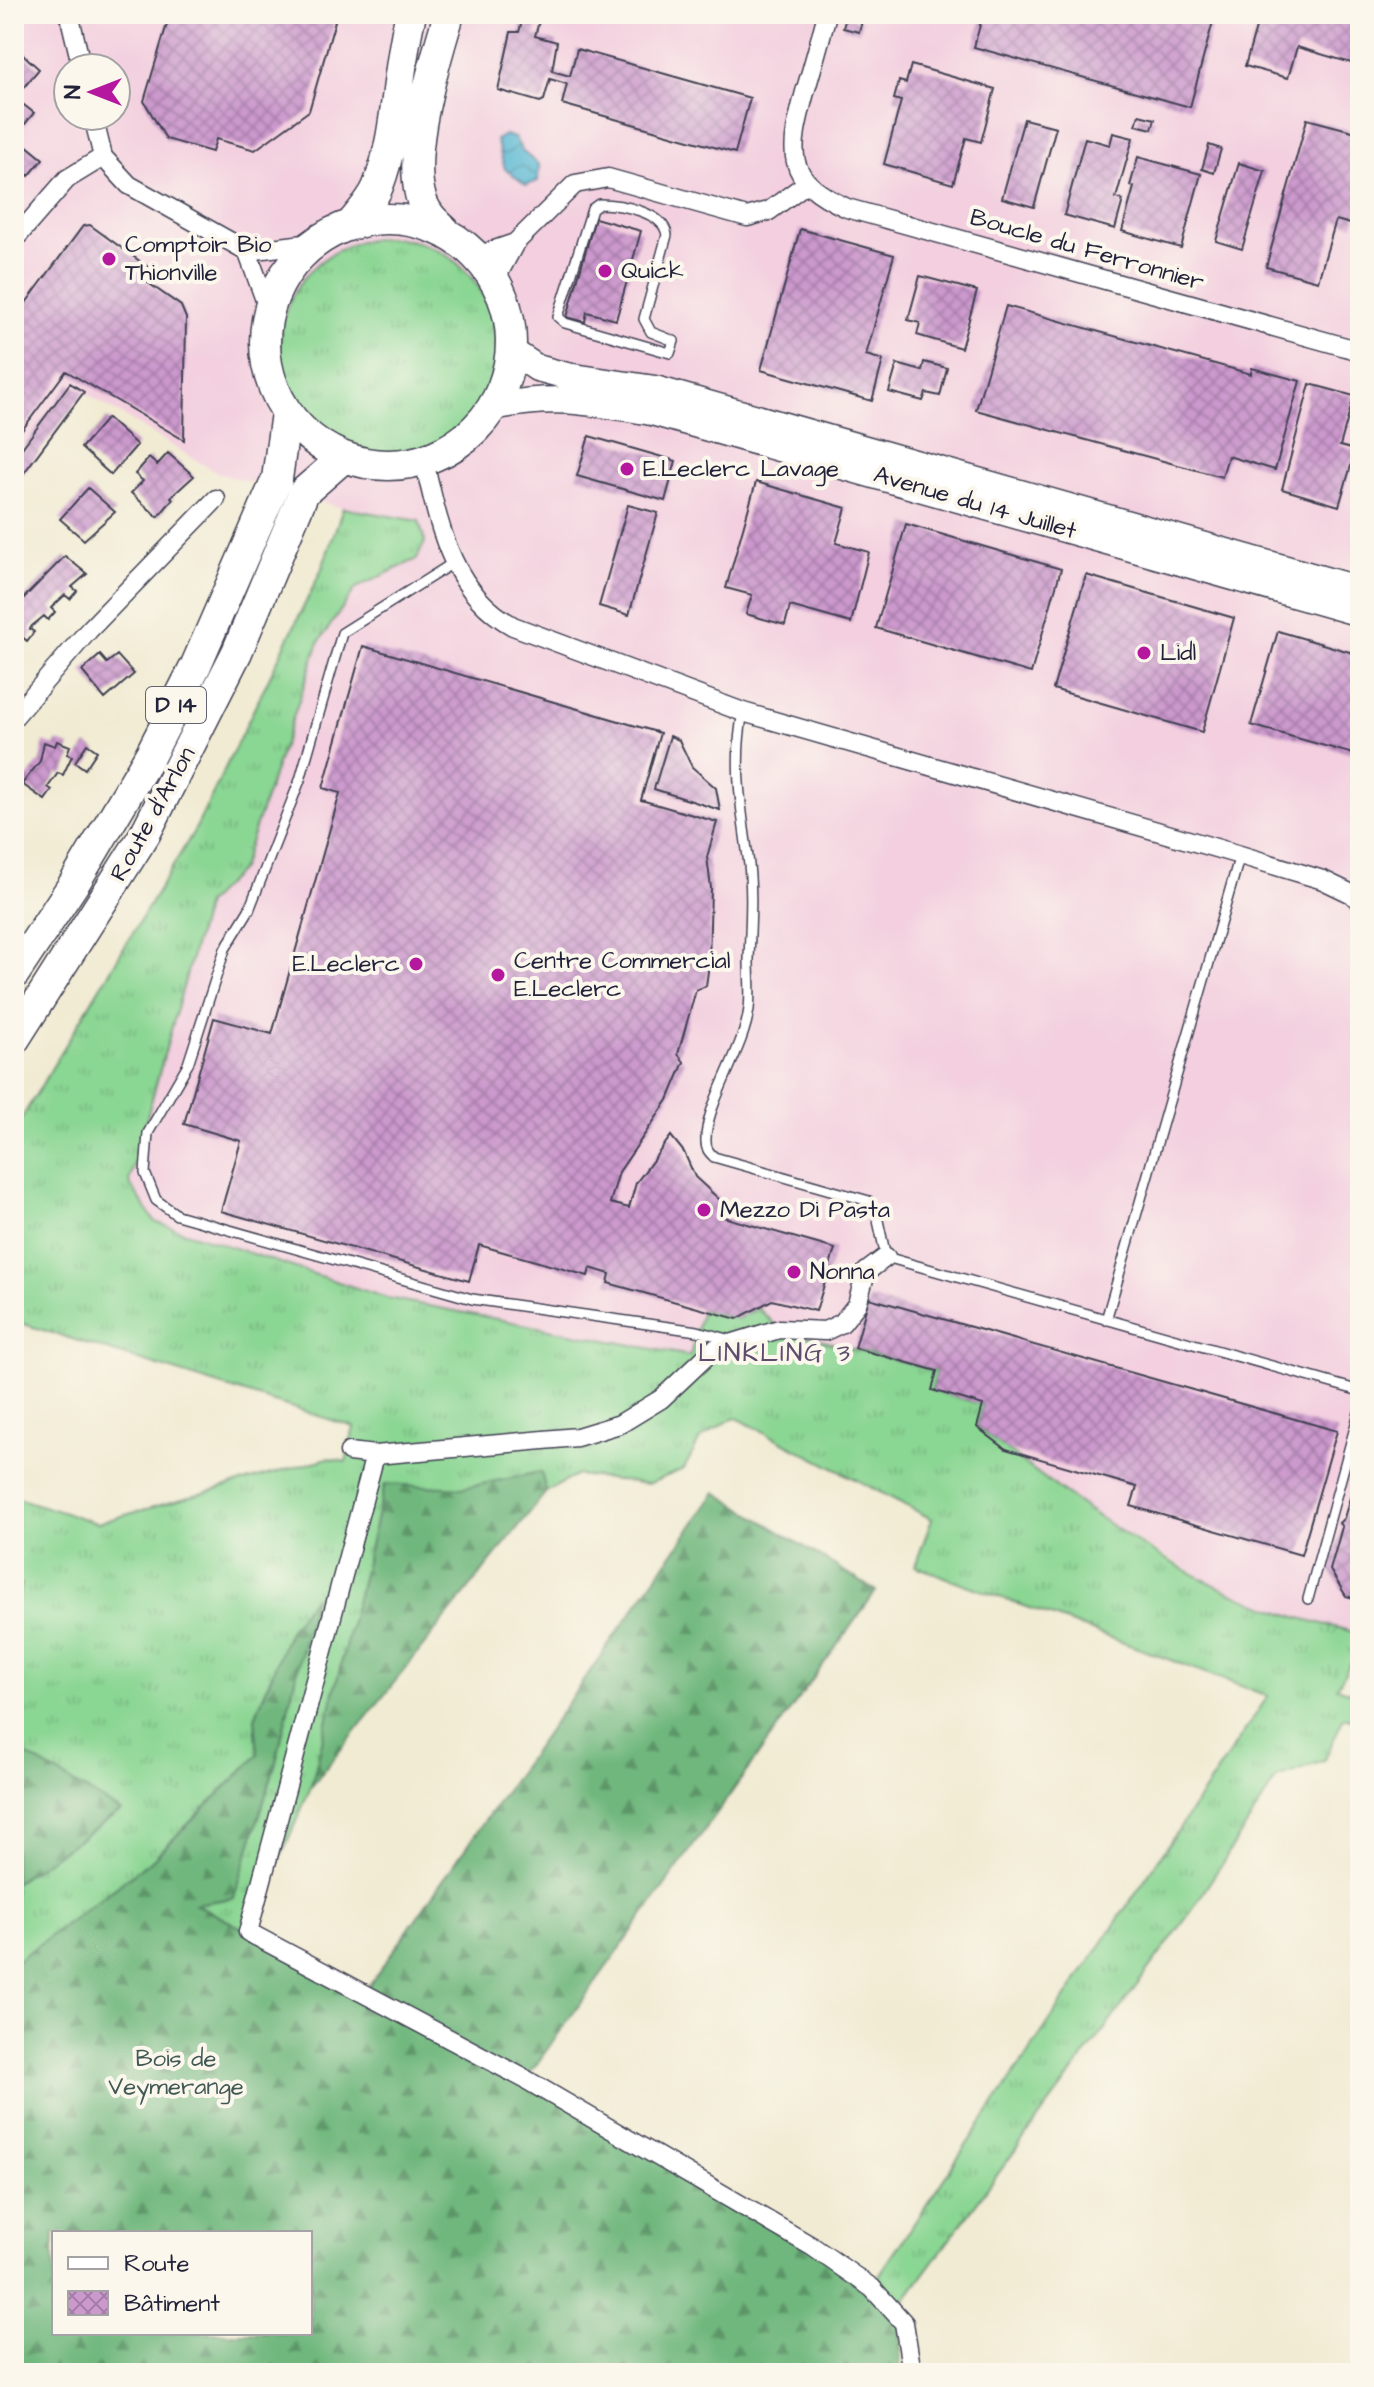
<svg xmlns="http://www.w3.org/2000/svg" width="1374" height="2387" font-family="'Architects Daughter',sans-serif">
<defs>
<pattern id="grass-tufts" width="24" height="20" patternUnits="userSpaceOnUse" patternTransform="scale(2)"><rect width="24" height="20" fill="#8ad693"/><path d="M3 7l-1-3M5 7V3M7 7l1-3M15 17l-1-3M17 17v-4M19 17l1-3" fill="none" stroke="#77b780"/></pattern>
<pattern id="forest-firs" width="22" height="20" patternUnits="userSpaceOnUse" patternTransform="scale(2)"><rect width="22" height="20" fill="#6fb77d"/><path d="M5 1l3.5 6h-7zM16 11l3.5 6h-7z" fill="#5b9468"/></pattern>
<pattern id="water-waves" width="16" height="10" patternUnits="userSpaceOnUse" patternTransform="scale(2)"><rect width="16" height="10" fill="#54b6d3"/><path d="M0 5q4-4 8 0t8 0" fill="none" stroke="#4594ac"/></pattern>
<pattern id="building-cross-hatch" width="8" height="8" patternUnits="userSpaceOnUse" patternTransform="scale(2)"><rect width="8" height="8" fill="#cc99cd"/><path d="M0 0l8 8M0 8l8-8" fill="none" stroke="#a57ca8"/></pattern>
</defs>
<rect width="100%" height="100%" fill="#fbf7ec"/>
<filter id="ink" filterUnits="userSpaceOnUse"><feTurbulence type="fractalNoise" baseFrequency=".0125" numOctaves="2"/><feDisplacementMap in="SourceGraphic" scale="16" xChannelSelector="R" yChannelSelector="G"/><feConvolveMatrix kernelMatrix="1 2 1 2 8 2 1 2 1" color-interpolation-filters="sRGB"/></filter>
<filter id="wash" filterUnits="userSpaceOnUse"><feTurbulence type="fractalNoise" baseFrequency=".006" numOctaves="4" result="noise"/><feDisplacementMap in="SourceGraphic" scale="32" xChannelSelector="R" yChannelSelector="G"/><feGaussianBlur stdDeviation="1.8" result="paint"/><feColorMatrix in="noise" values="0 0 0 0 0 0 0 0 0 0 0 0 0 0 0 0 0 1.4 0 .05"/><feComposite in="paint" operator="in"/></filter>
<g filter="url(#wash)">
<rect width="100%" height="100%" fill="#f1ebd3"/>
<path fill="#f3cfdf" fill-rule="evenodd" d="M14 14H1360V1634L1277 1611 1214 1584 1106 1522 977 1427 983 1405 932 1390 936 1371 702 1310 691 1356 387 1298 155 1222 129 1182 206 904 241 869 319 643 356 588 417 559 419 521 343 508 217 473 71 384 14 457ZM68 68H116V116H68Z"/>
<path fill="url(#grass-tufts)" stroke="#567c67" stroke-width="2" d="M280 346a108 108 0 1 1 216 0a108 108 0 1 1-216 0Z
M343 508 419 521 425 542 417 559 356 588 319 642 241 869 206 904 129 1182 155 1222 387 1298 690 1356 702 1309 737 1319 758 1308 779 1329 937 1371 932 1390 983 1405 977 1427C1069 1498 1167 1573 1278 1611 1304 1620 1333 1626 1360 1634V1666L1350 1664 1337 1687 1360 1695V1722L1344 1717 1324 1761 1277 1778 1188 1916 902 2304 878 2277 1268 1696 915 1566 932 1519 735 1417 700 1439 684 1469 648 1484 577 1475 546 1492 540 1472 463 1488 385 1485 311 1787 248 1932 194 1904 276 1762 313 1598 289 1631 255 1718 258 1755 153 1859 14 1963V1883L120 1811 14 1748V1611L21 1584 14 1583V1497L97 1523 328 1458 346 1462 354 1427 14 1321V1131L197 826 321 571Z"/>
<path fill="url(#forest-firs)" stroke="#486c5c" stroke-width="2" fill-rule="evenodd" d="M541 1472 546 1492 311 1787 385 1484 463 1488Z
M716 1492 876 1591 526 2079 813 2247 878 2277 902 2304 900 2373H14V1963L153 1859 258 1755 255 1718 289 1631 314 1596 276 1762 234 1898 195 1904 365 1991ZM54 2233H310V2333H54Z
M14 1748 121 1811 14 1883Z"/>
<path fill="url(#water-waves)" stroke="#3b6c87" stroke-width="2" d="M505 135 515 138 522 151 539 165 538 181 526 185 505 169 496 140Z"/>
<g id="blocks">
<path fill="url(#building-cross-hatch)" d="M170 14H337L309 111 255 150 216 139 212 152 166 139 144 101Z
M524 14H541L535 36 557 42 552 71 570 76 577 49 750 98 735 153 562 104 567 84 550 79 544 100 540 102 498 90 511 32H519Z
M983 14H1215L1190 107 974 47Z
M1260 14H1360L1358 65 1297 47 1288 78 1245 66Z
M846 17 862 21 859 32 843 28Z
M14 46 39 69 15 98 34 113 15 136 43 159 29 176 20 168 14 176Z
M911 65 995 89 981 142 966 138 953 184 884 164 901 101 894 99 899 81 906 83Z
M1139 115 1155 119 1152 129 1136 125Z
M1024 119 1056 127 1034 207 1002 198Z
M1307 119 1360 133V202L1354 225 1336 220 1318 281 1266 267Z
M1113 133 1133 138 1116 198 1123 200 1115 229 1064 215 1085 138 1110 145Z
M1209 145 1221 149 1214 173 1202 169Z
M1138 157 1201 174 1181 248 1122 231 1134 187 1130 186Z
M1239 163 1265 171 1242 249 1216 241Z
M595 218 641 231 616 320 587 312 585 322 567 317Z
M90 225 152 270 144 280 181 306 186 318 184 440 66 371 14 441V319L83 226Z
M800 229 894 255 866 355 883 360 872 401 761 370Z
M920 276 977 291 961 348 917 335 920 323 908 320Z
M1006 306 1251 374 1252 368 1300 381 1275 470 1228 456 1222 477 976 410Z
M924 362 947 368 940 396 926 393 923 401 889 392 897 364 922 371Z
M70 383 84 392 23 474 14 467V459Z
M1310 384 1354 396 1340 446 1355 450 1360 435V461L1353 459 1339 506 1282 489Z
M107 418 137 445 111 475 81 448Z
M589 436 676 461 665 501 577 476Z
M168 453 194 476 171 497 173 499 158 517 131 493 143 481 135 474 149 458 157 465Z
M756 482 846 508 836 543 869 552 851 623 790 606 785 625 746 614 752 595 726 588Z
M88 488 115 512 84 540 60 519Z
M628 505 658 513 629 615 599 606Z
M906 524 1061 569 1031 673 876 628Z
M65 556 87 574 72 587 77 591 70 599 65 595 51 608 55 612 48 620 44 616 32 626 30 629 34 632 27 641 14 630V608Z
M1086 575 1234 618 1202 732 1053 689Z
M1278 631 1360 655V756L1251 725Z
M363 646 660 733 641 800 717 822 707 857 711 888 709 964 706 986 696 990 678 1054 684 1062 668 1100 619 1172 610 1203 629 1208 636 1183 671 1136 684 1152 695 1177 721 1201 723 1217 835 1249 816 1311 772 1300 737 1319 608 1283 610 1274 590 1268 588 1276 479 1245 469 1281 221 1211 241 1141 184 1124 214 1018 272 1034 340 793 323 788Z
M100 655 107 663 117 655 134 674 105 699 82 671Z
M670 736 679 740 692 767 716 788 720 810 654 789Z
M57 741 70 746 67 754 72 756 63 775 58 773 48 787 52 790 45 800 22 784 40 761 44 742 55 746Z
M87 744 97 751 85 769 75 762Z
M869 1298 1337 1431 1301 1555 1131 1506 1137 1487 1006 1449 977 1427 983 1405 932 1390 937 1371 855 1348Z
M1360 1464V1600L1346 1596 1330 1570 1342 1527 1339 1523 1344 1518Z"/>
</g>
</g>
<g filter="url(#ink)">
<use href="#blocks" fill-opacity="0" stroke="#414052" stroke-width="2"/>
<g fill="none" stroke-linecap="round" stroke-linejoin="round">
<g stroke="#414052" stroke-width="12">
<path id="service" d="M599 204C620 204 664 212 667 235L644 319 651 332 674 341 670 353 565 323 558 317 592 209Z
M453 563 342 633 300 780 249 910 225 949 188 1064 148 1133 145 1173 156 1200 177 1215 472 1299 697 1331 732 1340
M743 712C733 762 741 807 748 857 753 892 750 926 749 960 749 976 751 993 749 1009 744 1051 704 1106 706 1142 706 1149 709 1152 714 1157L869 1201 877 1216 886 1257 1360 1391
M1106 1320 1240 855
M1308 1599 1360 1409"/>
</g>
<g stroke="#414052" stroke-width="21">
<path id="minor" d="M69 14 82 68
M827 14C820 40 813 66 805 92 789 153 783 179 847 208L1360 351
M93 116 103 157 129 185 247 251 313 243
M14 240 67 179 103 157
M247 251 269 311
M477 256 515 243
M495 280 515 243 575 184 608 178 747 217 769 211 807 183
M424 461C439 525 451 592 513 626L743 712 1240 855 1323 880 1352 894 1360 902
M14 717 89 630 216 499
M349 1452 375 1455 577 1437 620 1424 661 1399 714 1349 779 1329 825 1331 842 1323 857 1304 866 1272 886 1257
M375 1455 248 1932 525 2079 813 2247 872 2288 904 2323 912 2373"/>
</g>
<g stroke="#414052" stroke-width="29">
<path id="secondary" d="M510 350 537 368 567 376 655 389 1360 590
M493 407C555 394 591 402 652 412L1360 613"/>
</g>
<g stroke="#414052" stroke-width="33">
<path id="primary" d="M265 342a123 123 0 1 1 246 0a123 123 0 1 1-246 0Z
M353 222C362 211 373 199 378 186 399 132 396 70 411 14
M445 231C439 225 432 220 428 213 399 171 436 59 449 14
M14 974 75 882 150 755 196 665 277 479 286 413
M14 1040 145 834 237 652 304 492 343 458"/>
</g>
<use href="#service" stroke="#fff" stroke-width="9"/>
<use href="#minor" stroke="#fff" stroke-width="18"/>
<use href="#secondary" stroke="#fff" stroke-width="26"/>
<use href="#primary" stroke="#fff" stroke-width="30"/>
</g>
</g>
<g fill="#b5179e" stroke="#fbf7ec" stroke-width="3">
<circle cx="109" cy="259" r="8"/>
<circle cx="605" cy="271" r="8"/>
<circle cx="627" cy="469" r="8"/>
<circle cx="1144" cy="653" r="8"/>
<circle cx="416" cy="964" r="8"/>
<circle cx="498" cy="975" r="8"/>
<circle cx="704" cy="1210" r="8"/>
<circle cx="794" cy="1272" r="8"/>
</g>
<g text-anchor="middle" dominant-baseline="central" stroke-width="8" stroke-linejoin="round" paint-order="stroke">
<rect fill="#fbf7ec" stroke="#636270" stroke-width="2" x="146" y="687" width="60" height="36" rx="6"/>
<g font-size="22" font-weight="bold" fill="#22223b">
<text x="176" y="705">D 14</text>
</g>
<g font-size="24" fill="#22223b" stroke="#fbf7ec" text-anchor="start">
<text x="125" y="245">Comptoir Bio<tspan x="125" dy="28">Thionville</tspan></text>
<text x="621" y="271">Quick</text>
<text x="643" y="469">E.Leclerc Lavage</text>
<text x="1160" y="653">Lidl</text>
<text x="514" y="961">Centre Commercial<tspan x="514" dy="28">E.Leclerc</tspan></text>
<text x="400" y="964" text-anchor="end">E.Leclerc</text>
<text x="720" y="1210">Mezzo Di Pasta</text>
<text x="810" y="1272">Nonna</text>
</g>
<g font-size="24" fill="#22223b" stroke="#fbf7ec">
<text transform="translate(1087 250) rotate(16)">Boucle du Ferronnier</text>
<text transform="translate(975 503) rotate(16)">Avenue du 14 Juillet</text>
<text transform="translate(153 814) rotate(-61)">Route d'Arlon</text>
</g>
<g font-size="24" fill="#415855" stroke="#fbf7ec">
<text x="176" y="2059">Bois de<tspan x="176" dy="28">Veymerange</tspan></text>
</g>
<g font-size="26" letter-spacing="2" fill="#5e4c6e" stroke="#fbf7ec">
<text x="775" y="1353">LINKLING 3</text>
</g>
</g>
<rect width="1374" height="2387" fill="none" stroke="#fbf7ec" stroke-width="48"/>
<rect x="52" y="2231" width="260" height="104" fill="#fbf7ec" stroke="#a4a2a5" stroke-width="2"/>
<rect x="68" y="2257" width="40" height="12" fill="#ffffff" stroke="#a4a2a5" stroke-width="2"/>
<text x="124" y="2271" font-size="24" fill="#22223b">Route</text>
<rect x="68" y="2291" width="40" height="24" fill="url(#building-cross-hatch)" stroke="#a4a2a5" stroke-width="2"/>
<text x="124" y="2311" font-size="24" fill="#22223b">Bâtiment</text>
<g transform="translate(92 92) rotate(270)"><circle r="38" fill="#fbf7ec" stroke="#a4a2a5" stroke-width="2"/>
<path d="M0-6L14 30L0 20L-14 30Z" fill="#b5179e"/>
<text y="-12" font-size="22" font-weight="bold" text-anchor="middle" fill="#22223b">N</text>
</g>
</svg>
